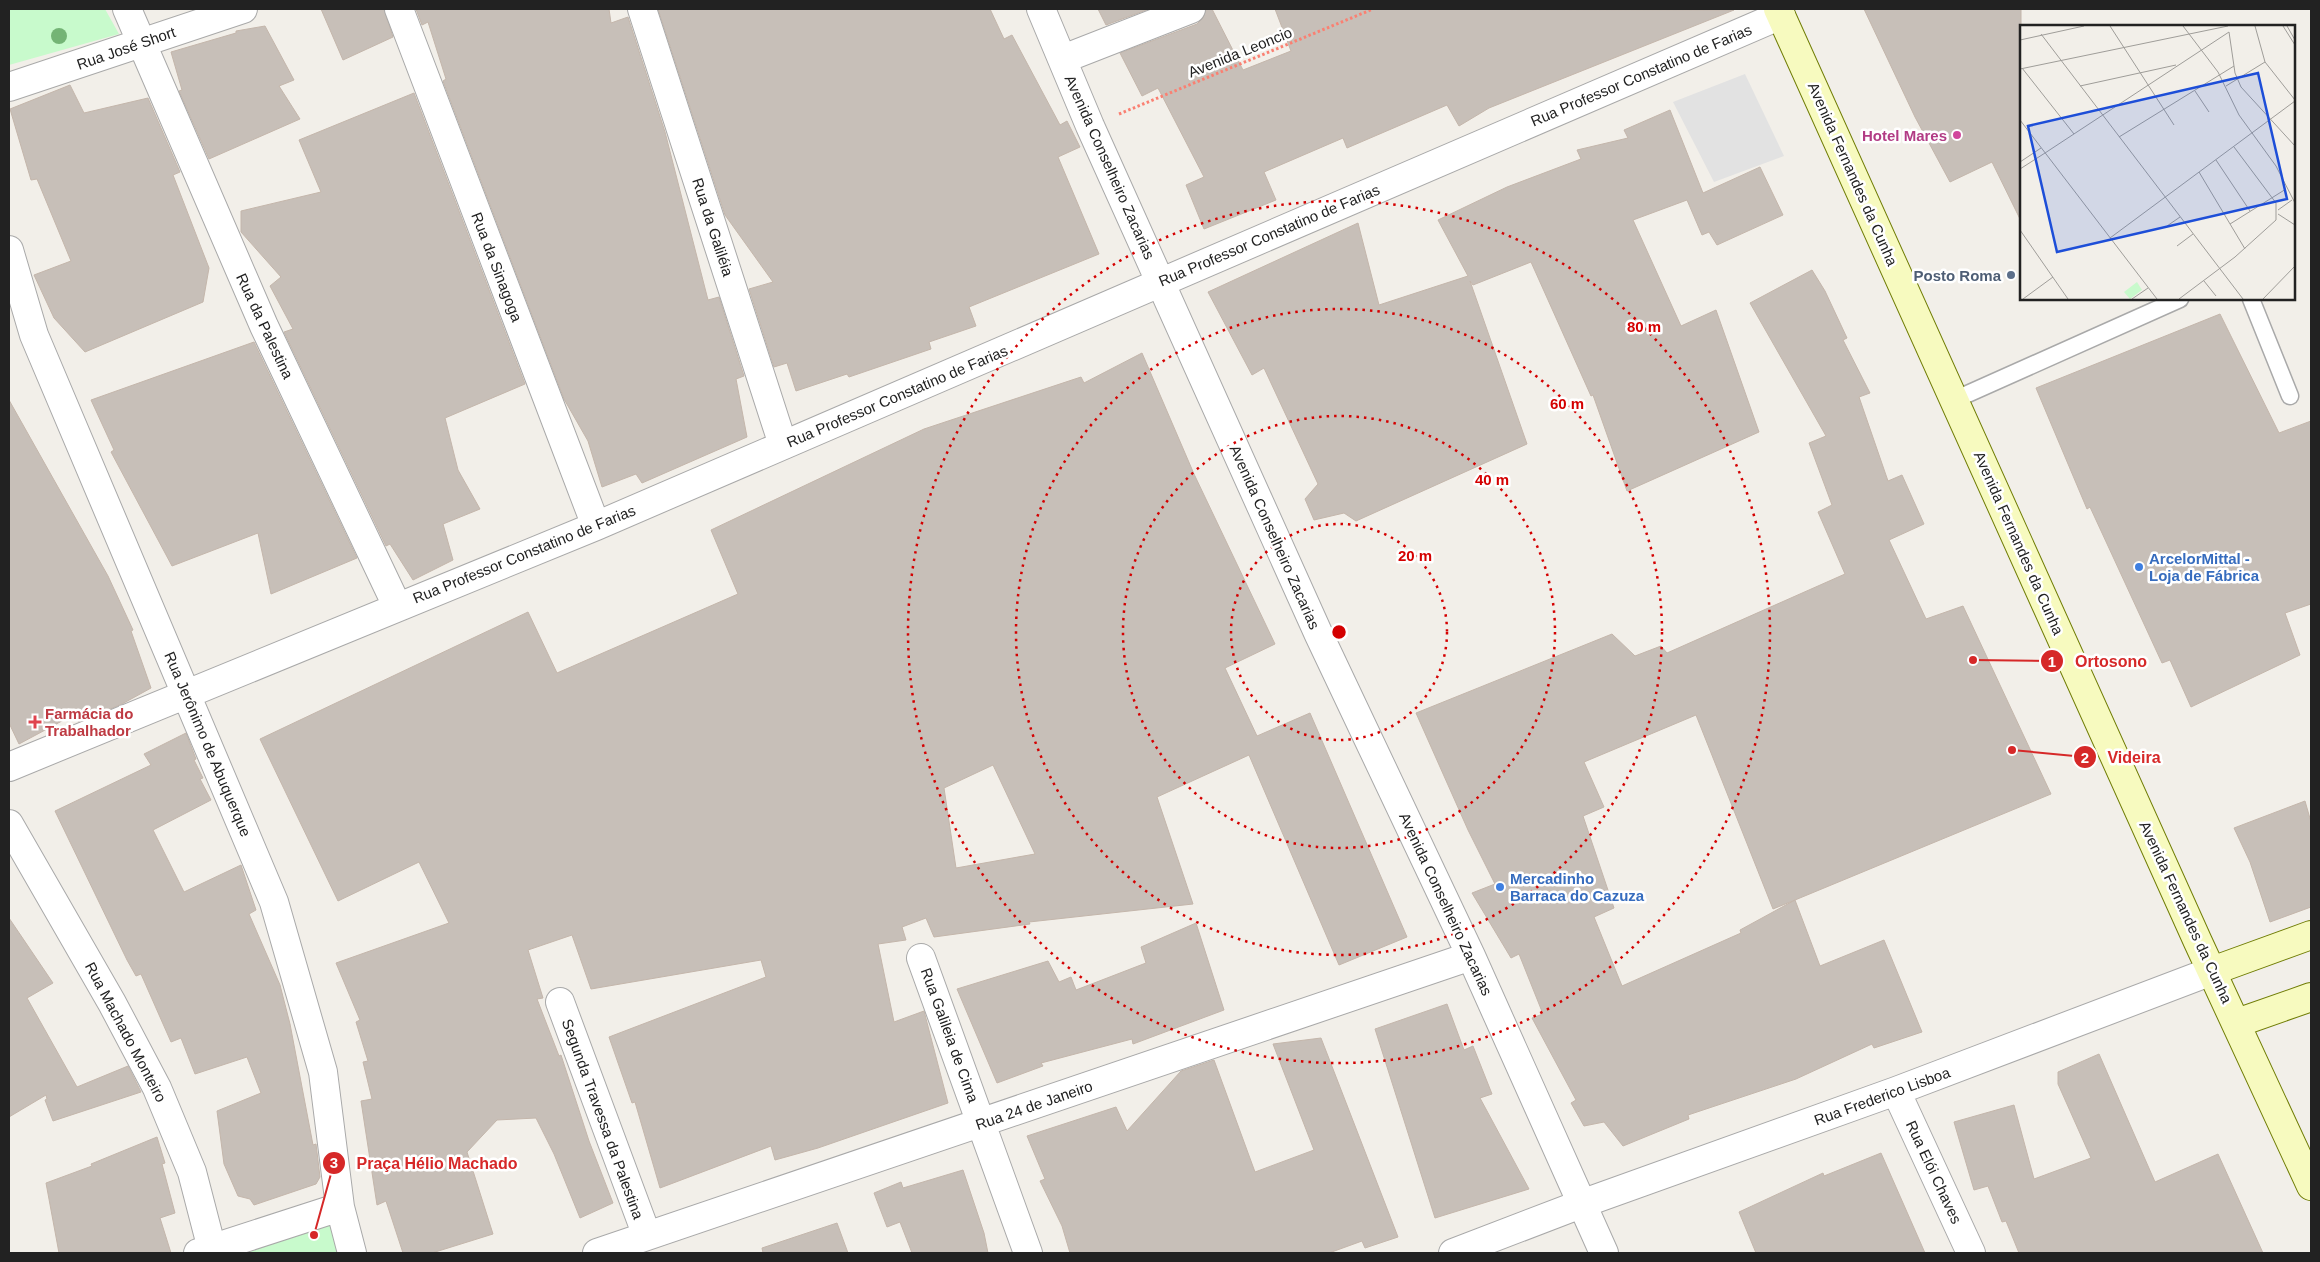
<svg xmlns="http://www.w3.org/2000/svg" width="2320" height="1262" font-family="Arial,sans-serif">
<rect width="100%" height="100%" fill="#f2efe9"/>
<path fill="#c8facc" d="M9 9H105L119 34 9 65Z
M335 1217 340 1253H247Z"/>
<path fill="#e2e2e2" d="M1745 74 1784 156 1714 182 1673 102Z"/>
<path fill="#c7bfb8" stroke="#c4b6ab" fill-rule="evenodd" d="M321 9H384L393 37 343 60Z
M416 9H609L611 23 628 17 665 132 708 300 719 297 744 376 736 379 747 437 642 483 636 474 602 487 588 441 564 399 443 81 446 79 428 22 422 25Z
M658 9H990L1004 39 1012 35 1060 125 1067 121 1080 147 1058 157 1099 254 969 307 976 326 929 342 931 349 849 377 847 374 796 391 787 363 774 367 749 289 773 282 725 215Z
M1098 9H1149L1106 25Z
M1206 9H1212L1243 70 1291 51 1275 9 1734 10 1489 108 1459 126 1447 105 1347 148 1343 138 1264 172 1276 200 1204 229 1186 185 1204 177 1158 88 1142 96 1120 53 1197 24 1203 18Z
M1864 9H2021V221L1992 162 1950 182 1915 117Z
M265 26 294 80 279 86 300 119 209 159 179 91 182 90 171 52 236 33V31Z
M70 85 84 113 148 98 180 172 173 175 209 268 203 302 85 352 54 318 34 275 71 261 37 179 31 180 10 109Z
M414 93 525 384 445 418 458 470 480 509 443 524 453 560 413 580 390 544 386 546 284 332 293 329 270 286 281 277 241 232V211L321 192 299 140Z
M1670 110 1703 193 1760 167 1783 215 1717 245 1709 232 1702 235 1687 200 1633 220 1681 326 1716 310 1759 432 1627 491 1593 395 1591 396 1531 262 1473 285 1470 281 1527 444 1356 521 1344 513 1314 520 1305 499 1318 484 1264 368 1252 375 1208 292 1358 223 1379 305 1468 276 1438 220 1507 187 1581 159 1577 150 1628 138 1624 130Z
M1812 270 1825 291 1847 338 1843 340 1870 393 1859 397 1888 481 1902 475 1924 524 1889 540 1926 619 1963 606 2051 794 1795 900 1820 966 1884 940 1922 1032 1874 1048 1872 1044 1796 1079 1688 1115 1689 1119 1623 1146 1604 1122 1584 1126 1571 1103 1576 1100 1532 1018 1543 1014 1519 954 1511 958 1472 893 1495 884 1468 830 1416 713 1612 634 1635 656 1661 646 1667 653 1845 574 1818 512 1832 505 1809 443 1826 436 1750 303ZM1696 715 1773 909 1795 900 1740 930 1741 933 1622 986 1594 917 1614 908 1583 816 1604 807 1584 762Z
M2220 314 2279 433 2311 421V604L2285 613 2300 655 2191 707 2170 660 2162 663 2090 507 2087 509 2036 388Z
M254 342 357 558 271 594 258 533 172 566 111 452 114 450 91 400Z
M1142 353 1194 474 1275 644 1225 668 1257 736 1310 713 1407 937 1339 965 1249 755 1157 797 1193 904 1029 922 1030 924 934 937 926 918 902 927 906 940 878 944 894 1022 924 1011 948 1103 818 1148 775 1160 771 1146 660 1188 635 1102 632 1103 609 1037 766 977 761 960 591 989 572 935 528 950 543 998 537 999 559 1056 561 1055 589 1141 613 1203 580 1218 554 1154 536 1118 497 1120 467 1152 493 1234 432 1253H403L386 1201 377 1205 361 1101 372 1099 363 1062 368 1061 356 1022 360 1020 336 963 449 923 419 862 338 901 260 739 528 612 557 673 738 594 711 530 924 429 1081 377 1084 383ZM993 765 1035 854 956 868 944 788Z
M9 400 108 576 133 630 131 631 151 688 122 704 79 722 75 714 19 744 9 723Z
M186 733 196 759 194 760 203 778 200 779 211 800 153 830 184 892 241 865 256 910 249 914 280 985 290 1024 313 1145 316 1144 320 1177 316 1184 254 1205 250 1199 238 1196 224 1164 217 1111 261 1093 247 1057 195 1074 181 1038 171 1042 141 974 136 976 127 960 55 811 151 765 144 754Z
M2305 801 2311 822V907L2270 922 2250 862 2234 828Z
M9 918 53 983 27 998 77 1087 128 1066 141 1092 53 1121 45 1100 47 1099 46 1095 9 1117Z
M1196 923 1224 1010 1133 1044 1132 1039 1041 1063 1043 1066 997 1083 957 989 1048 961 1059 982 1071 977 1076 990 1146 963 1141 947Z
M1447 1004 1464 1050 1473 1046 1492 1094 1480 1098 1529 1189 1435 1218 1375 1029Z
M1321 1038 1398 1237 1365 1248 1362 1241 1329 1253H1070L1062 1226 1040 1181 1045 1179 1027 1136 1116 1107 1127 1131 1181 1071 1214 1060 1255 1172 1314 1150 1273 1044Z
M2099 1054 2155 1182 2218 1154 2263 1253H2019L2006 1221 2002 1222 1988 1186 1974 1190 1954 1122 2014 1105 2034 1179 2091 1158 2058 1084V1072Z
M157 1137 165 1163 162 1164 175 1213 160 1218 171 1253H59L46 1183 92 1166 91 1164Z
M1881 1153 1925 1253H1756L1739 1212 1823 1173 1824 1176Z
M963 1170 984 1233 988 1253H912L900 1222 887 1227 874 1193 901 1182 903 1188Z
M837 1223 848 1253H763L762 1248Z"/>
<g fill="none" stroke-linecap="round" stroke-linejoin="round">
<g stroke="#a9a9a9" stroke-width="19">
<path id="service" d="M2251 299 2290 396
M1954 400 2180 299"/>
</g>
<g stroke="#a9a9a9" stroke-width="30">
<path id="minor" d="M127 9 264 326 397 606
M399 9 596 526
M642 9 783 445
M1041 9 1090 126 1319 635 1471 956 1604 1253
M1063 59 1191 9
M9 87 243 9
M9 250 34 335 274 902 323 1072 340 1207 352 1253
M9 767 596 526 1781 15
M921 958 1028 1253
M560 1002 647 1236
M1896 1091 1971 1253
M198 1253 340 1207
M597 1253 1471 956
M1453 1253 1581 1204 1896 1091 2212 971"/>
</g>
<g stroke="#a9a9a9" stroke-width="30">
<path id="tertiary" d="M9 824 112 1003 157 1088 192 1172 213 1253"/>
</g>
<g stroke="#707d05" stroke-width="30">
<path id="secondary" d="M1778 9 2198 942 2311 1186
M2212 971 2311 935
M2237 1023 2311 997"/>
</g>
<path stroke="#fa8072" stroke-width="3" stroke-dasharray="2.5 2.5" stroke-linecap="butt" d="M1119 114 1373 9"/>
<use href="#service" stroke="#fff" stroke-width="16"/>
<use href="#minor" stroke="#fff" stroke-width="28"/>
<use href="#tertiary" stroke="#fff" stroke-width="28"/>
<use href="#secondary" stroke="#f7fabf" stroke-width="28"/>
</g>
<circle fill="#74b475" cx="59" cy="36" r="8"/>
<g fill="none" stroke="#d40000" stroke-width="2.5" stroke-dasharray="2.5 5">
<circle cx="1339" cy="632" r="108"/>
<circle cx="1339" cy="632" r="216"/>
<circle cx="1339" cy="632" r="323"/>
<circle cx="1339" cy="632" r="431"/>
</g>
<circle fill="#d1479c" stroke="#fff" stroke-width="2" cx="1957" cy="135" r="5"/>
<circle fill="#5c6f8a" stroke="#fff" stroke-width="2" cx="2011" cy="275" r="5"/>
<g fill="#3f7fe0" stroke="#fff" stroke-width="2">
<circle cx="2139" cy="567" r="5"/>
<circle cx="1500" cy="887" r="5"/>
</g>
<path fill="#e0444e" stroke="#fff" stroke-width="2" d="M32.5 714.5h5v5h5v5h-5v5h-5v-5h-5v-5h5z"/>
<g text-anchor="middle" dominant-baseline="central" stroke-width="5" stroke-linejoin="round" paint-order="stroke">
<g font-size="15" fill="#222" stroke="#fff">
<text transform="translate(126 48) rotate(-19)">Rua José Short</text>
<text transform="translate(1240 52) rotate(-22)">Avenida Leoncio</text>
<text transform="translate(1641 75) rotate(-23)">Rua Professor Constatino de Farias</text>
<text transform="translate(1110 167) rotate(66)">Avenida Conselheiro Zacarias</text>
<text transform="translate(1853 174) rotate(66)">Avenida Fernandes da Cunha</text>
<text transform="translate(713 227) rotate(72)">Rua da Galiléia</text>
<text transform="translate(1269 235) rotate(-23)">Rua Professor Constatino de Farias</text>
<text transform="translate(497 267) rotate(69)">Rua da Sinagoga</text>
<text transform="translate(265 326) rotate(65)">Rua da Palestina</text>
<text transform="translate(897 396) rotate(-23)">Rua Professor Constatino de Farias</text>
<text transform="translate(1275 537) rotate(66)">Avenida Conselheiro Zacarias</text>
<text transform="translate(2019 543) rotate(66)">Avenida Fernandes da Cunha</text>
<text transform="translate(524 554) rotate(-22)">Rua Professor Constatino de Farias</text>
<text transform="translate(208 744) rotate(67)">Rua Jerônimo de Abuquerque</text>
<text transform="translate(1446 904) rotate(65)">Avenida Conselheiro Zacarias</text>
<text transform="translate(2186 912) rotate(65)">Avenida Fernandes da Cunha</text>
<text transform="translate(126 1032) rotate(62)">Rua Machado Monteiro</text>
<text transform="translate(950 1035) rotate(70)">Rua Galileia de Cima</text>
<text transform="translate(1882 1096) rotate(-20)">Rua Frederico Lisboa</text>
<text transform="translate(1034 1105) rotate(-19)">Rua 24 de Janeiro</text>
<text transform="translate(603 1119) rotate(70)">Segunda Travessa da Palestina</text>
<text transform="translate(1934 1172) rotate(65)">Rua Elói Chaves</text>
</g>
<g font-size="15" font-weight="bold" fill="#b23c85" stroke="#fff" text-anchor="end">
<text x="1947" y="135">Hotel Mares</text>
</g>
<g font-size="15" font-weight="bold" fill="#4e5e75" stroke="#fff" text-anchor="end">
<text x="2001" y="275">Posto Roma</text>
</g>
<g font-size="15" font-weight="bold" fill="#366cbe" stroke="#fff" text-anchor="start">
<text x="2149" y="558">ArcelorMittal -<tspan x="2149" dy="17">Loja de Fábrica</tspan></text>
<text x="1510" y="878">Mercadinho<tspan x="1510" dy="17">Barraca do Cazuza</tspan></text>
</g>
<g font-size="15" font-weight="bold" fill="#be3a42" stroke="#fff" text-anchor="start">
<text x="45" y="713">Farmácia do<tspan x="45" dy="17">Trabalhador</tspan></text>
</g>
</g>
<g transform="translate(2020 25)">
<rect width="275" height="275" fill="#f2efe9"/>
<path d="M117 257 122 265 110 274 104 267Z" fill="#c8facc"/>
<path fill="none" stroke="#9f9d99" stroke-width="1" d="M90 1 154 100M163 1 198 47 219 90 256 141 275 178M235 1 245 37 275 75M263 1 275 20M267 1 275 15M209 7 215 48 221 62 275 121M21 9 223 274M0 15 64 1M2 43 54 109M0 44 208 1M60 61 156 40M206 61 245 37M175 66 189 87M0 95 137 274M99 112 214 41M25 128 209 7M196 135 230 186M0 137 21 123M0 144 25 128M179 147 225 224M258 185 272 175M258 189 275 200M210 199 266 164M147 201 160 192M0 205 48 274M90 213 275 76M157 221 173 209M184 256 196 271M3 274 33 252M112 274 128 263M159 274 215 232 256 195V178L214 122M243 274 275 241"/>
<path fill="#1d4ed8" fill-opacity="0.15" stroke="#1d4ed8" stroke-width="2.5" d="M238 48 267 174 37 227 8 101Z"/>
<rect width="275" height="275" fill="none" stroke="#222" stroke-width="2.5"/>
</g>
<circle cx="1339" cy="632" r="8" fill="#d40000" stroke="#fff" stroke-width="2.5"/>
<g font-size="15" text-anchor="middle" font-weight="bold" fill="#d40000" stroke="#fff" stroke-width="5" stroke-linejoin="round" paint-order="stroke">
<text x="1644" y="332">80 m</text>
<text x="1567" y="409">60 m</text>
<text x="1492" y="485">40 m</text>
<text x="1415" y="561">20 m</text>
</g>
<path fill="none" stroke="#d62828" stroke-width="2" d="M1973 660L2052 661M2012 750L2085 757M314 1235L334 1163"/>
<g fill="#d62828" stroke="#fff" stroke-width="2">
<circle cx="1973" cy="660" r="5"/>
<circle cx="2012" cy="750" r="5"/>
<circle cx="314" cy="1235" r="5"/>
<circle cx="2052" cy="661" r="12"/>
<circle cx="2085" cy="757" r="12"/>
<circle cx="334" cy="1163" r="12"/>
</g>
<g font-size="15" text-anchor="middle" font-weight="bold" fill="#fff">
<text x="2052" y="667">1</text>
<text x="2085" y="763">2</text>
<text x="334" y="1168">3</text>
</g>
<g font-size="16" text-anchor="middle" font-weight="bold" fill="#d62828" stroke="#fff" stroke-width="5" stroke-linejoin="round" paint-order="stroke">
<text x="2111" y="667">Ortosono</text>
<text x="2134" y="763">Videira</text>
<text x="437" y="1169">Praça Hélio Machado</text>
</g>
<rect width="2320" height="1262" fill="none" stroke="#222222" stroke-width="20"/>
</svg>
